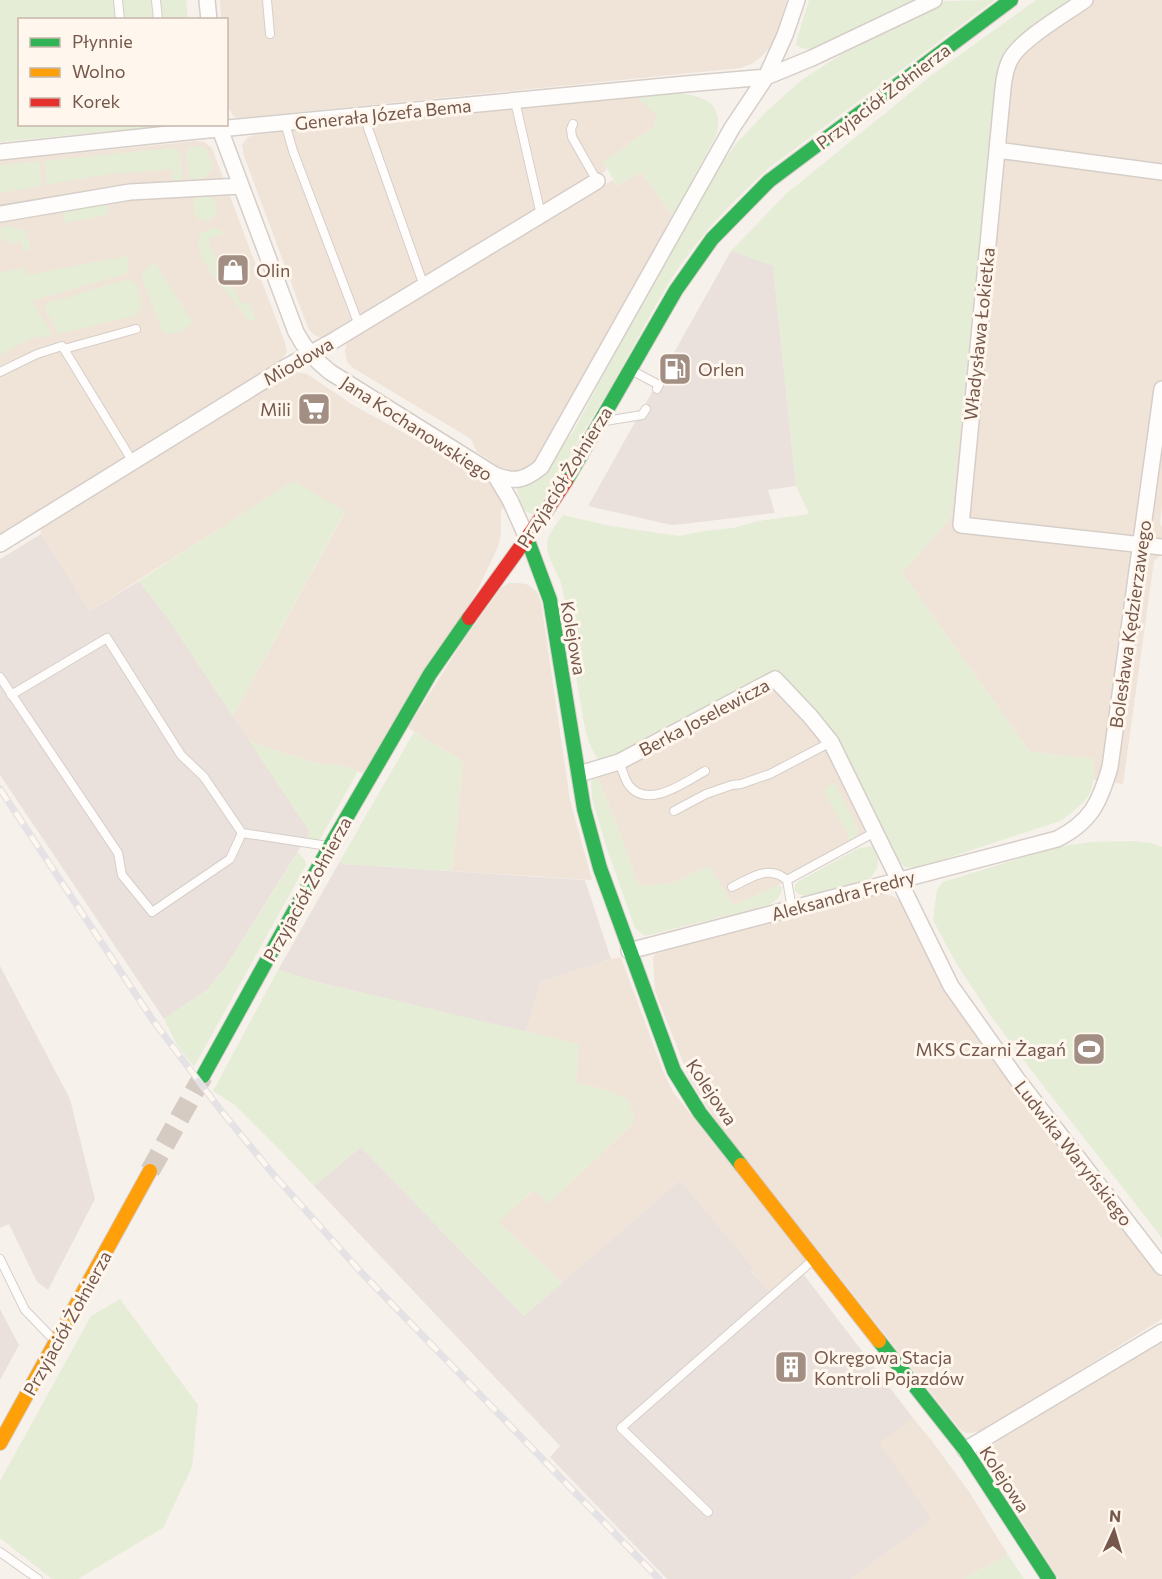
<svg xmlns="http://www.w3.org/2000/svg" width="1162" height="1579" font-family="Commissioner,sans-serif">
<rect width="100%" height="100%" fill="#f7f1eb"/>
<path fill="#f0e4d9" d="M220 0H787L773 44 762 56 753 63 741 68 238 118 234 117 228 107 226 91V20L221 19Z
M1074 0H1162V505L1160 523 1162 527V554L1154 561 1123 784 1094 780V759L1030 752 902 573 951 517 985 191 1002 60 1010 44Z
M636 96 658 115 653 128 628 144 627 147 603 161 607 170 331 334 325 337H318L313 334 308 328 244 156 242 145 248 137 259 134Z
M196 141 204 142 212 148 285 343 287 352 279 363 0 538V161Z
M641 172 673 216 533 466 526 472 514 473 506 471 477 452 471 439 353 368 347 362 345 351 347 341 596 189 613 180 617 186Z
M291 372 302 373 307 374 353 405 479 474 487 480 494 487 504 508 501 510V534L498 547 476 593 363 774 358 771 345 766 315 763 250 742 233 716 345 512 293 482 90 611 41 534 40 528Z
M509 583H517L526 584 533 588 538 594 541 602 570 800 592 880 452 871 463 761 408 728 461 644 501 588Z
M765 688H775L820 738 867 836 779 885 733 906 709 866 672 883 639 886 618 828 596 773Z
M883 894 893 896 900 901 935 971 956 1006 997 1063 1162 1277V1319L993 1425 981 1431 971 1433H965L959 1428 716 1121 690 1080 655 991 653 959 655 954 664 951 872 896Z
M621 957 663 1071 673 1092 699 1125 810 1263 773 1296 751 1270 754 1268 680 1180 562 1283 498 1222 534 1190 550 1202 624 1132 635 1119 607 1090 576 1083 578 1044 526 1032 540 982 611 959Z
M1162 1341V1579H1059L988 1469 986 1464V1457L990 1449 996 1442Z
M913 1418 931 1440 970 1493 1008 1555 963 1579H850L932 1520 878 1443Z"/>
<path fill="#eae1dc" d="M731 251 773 265 796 486 768 490 775 513 684 524 671 525 588 506Z
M41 534 90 611 139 581 167 617 310 832 225 968 207 990 164 1019 0 775V559Z
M340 861 343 864 585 880 611 959 540 982 526 1032 317 982 278 970Z
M0 966 70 1099 95 1199 48 1290 37 1282 9 1224 0 1228Z
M361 1147 524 1316 680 1180 754 1268 751 1271 773 1295 801 1271 913 1418 879 1443 932 1520 850 1579H667L550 1457 560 1446 314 1186Z
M0 1309 19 1345 0 1380Z"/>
<path fill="#e5edd6" d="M0 0H186L188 19 20 20V124L173 125 0 142Z
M809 0H916L817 48C809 49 802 50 796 45L797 39Z
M995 0 770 167C731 202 696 239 668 284 650 314 634 346 617 376 592 418 567 460 542 502L534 513 531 514 525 511 521 503 516 486C542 485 545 467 558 449 562 443 567 439 572 434L628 329 721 165 735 145 768 110 803 79 842 54 946 1Z
M1036 0H1074L1010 44 1002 60 985 191 951 517 902 573 1030 752 1094 759C1095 795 1089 800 1060 821L917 868 905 867 898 861 780 676 615 757 603 760 598 759C586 741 585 728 581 706 574 667 570 627 562 587 559 573 546 558 547 543 548 533 557 524 563 515L611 526 679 536 705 531 733 528 758 521 809 514 796 486 773 266 731 251 786 194 932 75Z
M671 93C700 93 728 103 715 138L673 216 641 172 617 186 603 161 627 147 628 144 653 128 657 115 636 96Z
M190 146 203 147 207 151 213 167 205 178 194 179 189 177 186 153 187 150Z
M172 148H176L180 153 183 184H175L173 182 172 169 102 175 47 185 44 161Z
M39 161 42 186 0 193V165Z
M207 194C219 201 222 215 208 221L198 219C193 211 191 204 197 195Z
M105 203 109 210 107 215 65 223 63 210Z
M7 225 26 231 31 249 23 251 21 242 9 244 8 239 1 240 0 228Z
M214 228 222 231 225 234H221L208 239 215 258 242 304 249 302 256 320 250 321 246 317C241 310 235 302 229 295 216 277 193 258 200 233Z
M127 256C128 263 130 270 125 274L32 301 53 336 32 338 0 355V272L25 268 27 275Z
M155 263 193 323C183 329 174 338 162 331L142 277 145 269Z
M125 280C139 280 139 293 142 304L137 315 59 334 45 309V306L48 303Z
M293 481 345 511 233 716 167 617 139 581Z
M414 732 463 761 452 871 343 864 340 861Z
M250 742 315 763 345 766 358 771 315 848H308L302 844 310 832Z
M596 773 618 828 639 886 672 883 709 866 733 906 779 885 782 887C782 896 776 900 769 905L645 936 635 928 607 849 592 799 591 781Z
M835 783 858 829C858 836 855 841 848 842L847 833 824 791 828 786Z
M1133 841 1151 843 1162 847V1238L1038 1079 993 1019 956 963 933 920 937 890 943 882 1057 847 1091 842Z
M873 846 878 854V860L877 868 869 880 816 894 804 896 799 894 795 891V885L799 881 859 848Z
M298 852 305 860 306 865 194 1067 177 1045 164 1019 207 990 225 968Z
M278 970 317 982 579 1044 576 1083 607 1090 627 1099 635 1119 624 1132 549 1203 533 1190 499 1222 562 1283 524 1316 361 1147 314 1186 280 1150 235 1105 213 1091Z
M120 1299 198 1405 192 1467 163 1528 78 1579H52L0 1538V1481L91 1316Z
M1008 1555 1024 1579H963Z"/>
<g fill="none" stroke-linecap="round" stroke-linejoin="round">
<path stroke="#d6cbc3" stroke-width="20" stroke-dasharray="20 10" stroke-linecap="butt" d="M150 1171 203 1076"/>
<g stroke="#d6cec8" stroke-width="10">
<path id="lane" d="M118 0 120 20
M156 0 158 20
M267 0 270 34
M515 101 541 215
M366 115 368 128 424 286
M285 123 293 151 359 325
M573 124 571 129 572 137 597 181
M64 349 133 462
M631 370 659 385 657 389
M0 372 37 354 62 346 64 349 136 329
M605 421 642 415 646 409
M0 677 118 853 122 875 152 912 230 859 242 833
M11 695 107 638 181 755 204 777 242 833 328 846
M619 762C622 769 624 777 628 784 647 811 685 782 705 771
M674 811 706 794 732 785 741 784 770 774 831 742
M732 887C751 878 768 864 787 880
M792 909 787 880 875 832
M0 1259 25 1310 55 1341
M708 1512 621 1428 813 1260
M0 1552 38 1579"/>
</g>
<g stroke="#d6cec8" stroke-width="18">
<path id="street" d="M207 0 209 20
M1085 0C1065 14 1020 40 1010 60 1006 68 1004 78 1003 88L961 525 1162 547
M218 124 296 332C304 348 316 361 330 372L495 475 510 500 527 538
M997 150 1162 172
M0 152 187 132 686 84 766 77 812 58 934 0
M0 214 130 192 241 186
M495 475C515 483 525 480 541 467L732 128 766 77 785 35 797 0
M0 544 286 367 333 341 597 181
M579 774 619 762 775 679 810 716 831 742 951 986 1017 1079 1162 1267
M629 951 1057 839C1091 822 1100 802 1110 767L1162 389
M965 1450 1162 1332"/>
</g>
<g stroke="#d6cec8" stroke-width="16">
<path id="fast" d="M566 481 676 290 712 239 769 181 1011 0
M527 538 550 600 584 809 600 868 674 1071 700 1113 741 1165
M203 1076 330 846 430 674 469 618
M879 1341 965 1450 1049 1579"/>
</g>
<g stroke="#d6cec8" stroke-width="16">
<path id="slow" d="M741 1165 879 1341
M0 1443 150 1171"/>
</g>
<g stroke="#d6cec8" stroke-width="16">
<path id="jam" d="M469 618 549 507 566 481"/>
</g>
<use href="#lane" stroke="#fefdfc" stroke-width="8"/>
<use href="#street" stroke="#fefdfc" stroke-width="15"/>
<use href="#fast" stroke="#30b455" stroke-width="14"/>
<use href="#slow" stroke="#ff9f0a" stroke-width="14"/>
<use href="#jam" stroke="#e5322d" stroke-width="14"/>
<g stroke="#e4e2e5" stroke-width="7">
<path id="rail" d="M0 789 152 1019 219 1108 273 1174 360 1271 659 1579"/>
</g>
<use href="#rail" stroke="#fff6ed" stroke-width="4.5" stroke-dasharray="14" stroke-linecap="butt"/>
</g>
<defs>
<g id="shop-square" transform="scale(1.725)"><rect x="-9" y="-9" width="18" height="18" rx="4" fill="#a28e83" stroke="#fff6ed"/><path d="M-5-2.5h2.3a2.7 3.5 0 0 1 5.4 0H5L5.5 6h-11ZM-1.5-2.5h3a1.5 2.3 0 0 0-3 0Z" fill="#fff"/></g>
<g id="fuel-square" transform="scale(1.725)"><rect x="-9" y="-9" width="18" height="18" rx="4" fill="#a28e83" stroke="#fff6ed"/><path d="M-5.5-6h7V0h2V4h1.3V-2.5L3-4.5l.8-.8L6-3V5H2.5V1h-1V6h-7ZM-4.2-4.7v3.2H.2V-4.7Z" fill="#fff"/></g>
<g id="supermarket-square" transform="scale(1.725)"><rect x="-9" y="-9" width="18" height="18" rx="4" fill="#a28e83" stroke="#fff6ed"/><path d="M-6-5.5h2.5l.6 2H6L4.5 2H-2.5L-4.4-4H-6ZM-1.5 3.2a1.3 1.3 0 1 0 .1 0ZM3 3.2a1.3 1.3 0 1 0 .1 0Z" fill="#fff"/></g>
<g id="stadium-square" transform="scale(1.725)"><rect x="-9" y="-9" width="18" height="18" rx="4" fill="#a28e83" stroke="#fff6ed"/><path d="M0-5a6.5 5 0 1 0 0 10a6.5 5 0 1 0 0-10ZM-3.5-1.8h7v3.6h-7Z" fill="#fff"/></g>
<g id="building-square" transform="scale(1.725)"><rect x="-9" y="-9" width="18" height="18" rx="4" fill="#a28e83" stroke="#fff6ed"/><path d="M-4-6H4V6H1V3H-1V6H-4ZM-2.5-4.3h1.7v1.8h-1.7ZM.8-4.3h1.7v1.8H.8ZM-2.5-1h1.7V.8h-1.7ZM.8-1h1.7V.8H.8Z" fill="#fff"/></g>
</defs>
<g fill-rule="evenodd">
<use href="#shop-square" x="233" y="270"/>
<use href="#fuel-square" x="675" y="369"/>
<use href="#supermarket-square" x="314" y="409"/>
<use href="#stadium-square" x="1089" y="1049"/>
<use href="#building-square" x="791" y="1367"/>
</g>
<g text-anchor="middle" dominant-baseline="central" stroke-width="6" stroke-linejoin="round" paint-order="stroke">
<g font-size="18" fill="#75584b" stroke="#fff6ed">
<text transform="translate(883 96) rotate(-37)">Przyjaciół Żołnierza</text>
<text transform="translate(383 114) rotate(-6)">Generała Józefa Bema</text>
<text transform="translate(979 334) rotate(-84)">Władysława Łokietka</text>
<text transform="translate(298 361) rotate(-30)">Miodowa</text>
<text transform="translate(417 428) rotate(33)">Jana Kochanowskiego</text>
<text transform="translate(564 477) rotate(-58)">Przyjaciół Żołnierza</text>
<text transform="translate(1130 624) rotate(-82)">Bolesława Kędzierzawego</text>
<text transform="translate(574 638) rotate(80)">Kolejowa</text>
<text transform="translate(704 717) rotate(-28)">Berka Joselewicza</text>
<text transform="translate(307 889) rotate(-61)">Przyjaciół Żołnierza</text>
<text transform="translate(843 895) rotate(-15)">Aleksandra Fredry</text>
<text transform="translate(712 1092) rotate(56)">Kolejowa</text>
<text transform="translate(1074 1153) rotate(52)">Ludwika Waryńskiego</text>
<text transform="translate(67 1323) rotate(-61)">Przyjaciół Żołnierza</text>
<text transform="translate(1005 1479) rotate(57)">Kolejowa</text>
</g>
<g font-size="18" fill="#75584b" stroke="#fff6ed" text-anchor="start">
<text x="256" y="270">Olin</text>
<text x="698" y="369">Orlen</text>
<text x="291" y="409" text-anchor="end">Mili</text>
<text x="1066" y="1049" text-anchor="end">MKS Czarni Żagań</text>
<text x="814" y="1357">Okręgowa Stacja<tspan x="814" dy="21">Kontroli Pojazdów</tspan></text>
</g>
</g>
<rect x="18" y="18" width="210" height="108" fill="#fff6ed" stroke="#c8b7ac" stroke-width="1.5"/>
<rect x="30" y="38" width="30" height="9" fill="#30b455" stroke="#c8b7ac" stroke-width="1.5"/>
<text x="72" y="48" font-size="18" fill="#75584b">Płynnie</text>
<rect x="30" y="68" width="30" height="9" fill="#ff9f0a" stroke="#c8b7ac" stroke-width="1.5"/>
<text x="72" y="78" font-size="18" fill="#75584b">Wolno</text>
<rect x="30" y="98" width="30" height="9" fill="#e5322d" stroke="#c8b7ac" stroke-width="1.5"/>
<text x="72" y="108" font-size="18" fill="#75584b">Korek</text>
<g transform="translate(1114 1531) rotate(4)" stroke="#fff6ed" stroke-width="4.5" paint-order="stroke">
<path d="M0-4.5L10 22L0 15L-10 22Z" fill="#75584b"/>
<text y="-9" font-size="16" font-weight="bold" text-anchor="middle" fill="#75584b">N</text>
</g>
</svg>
